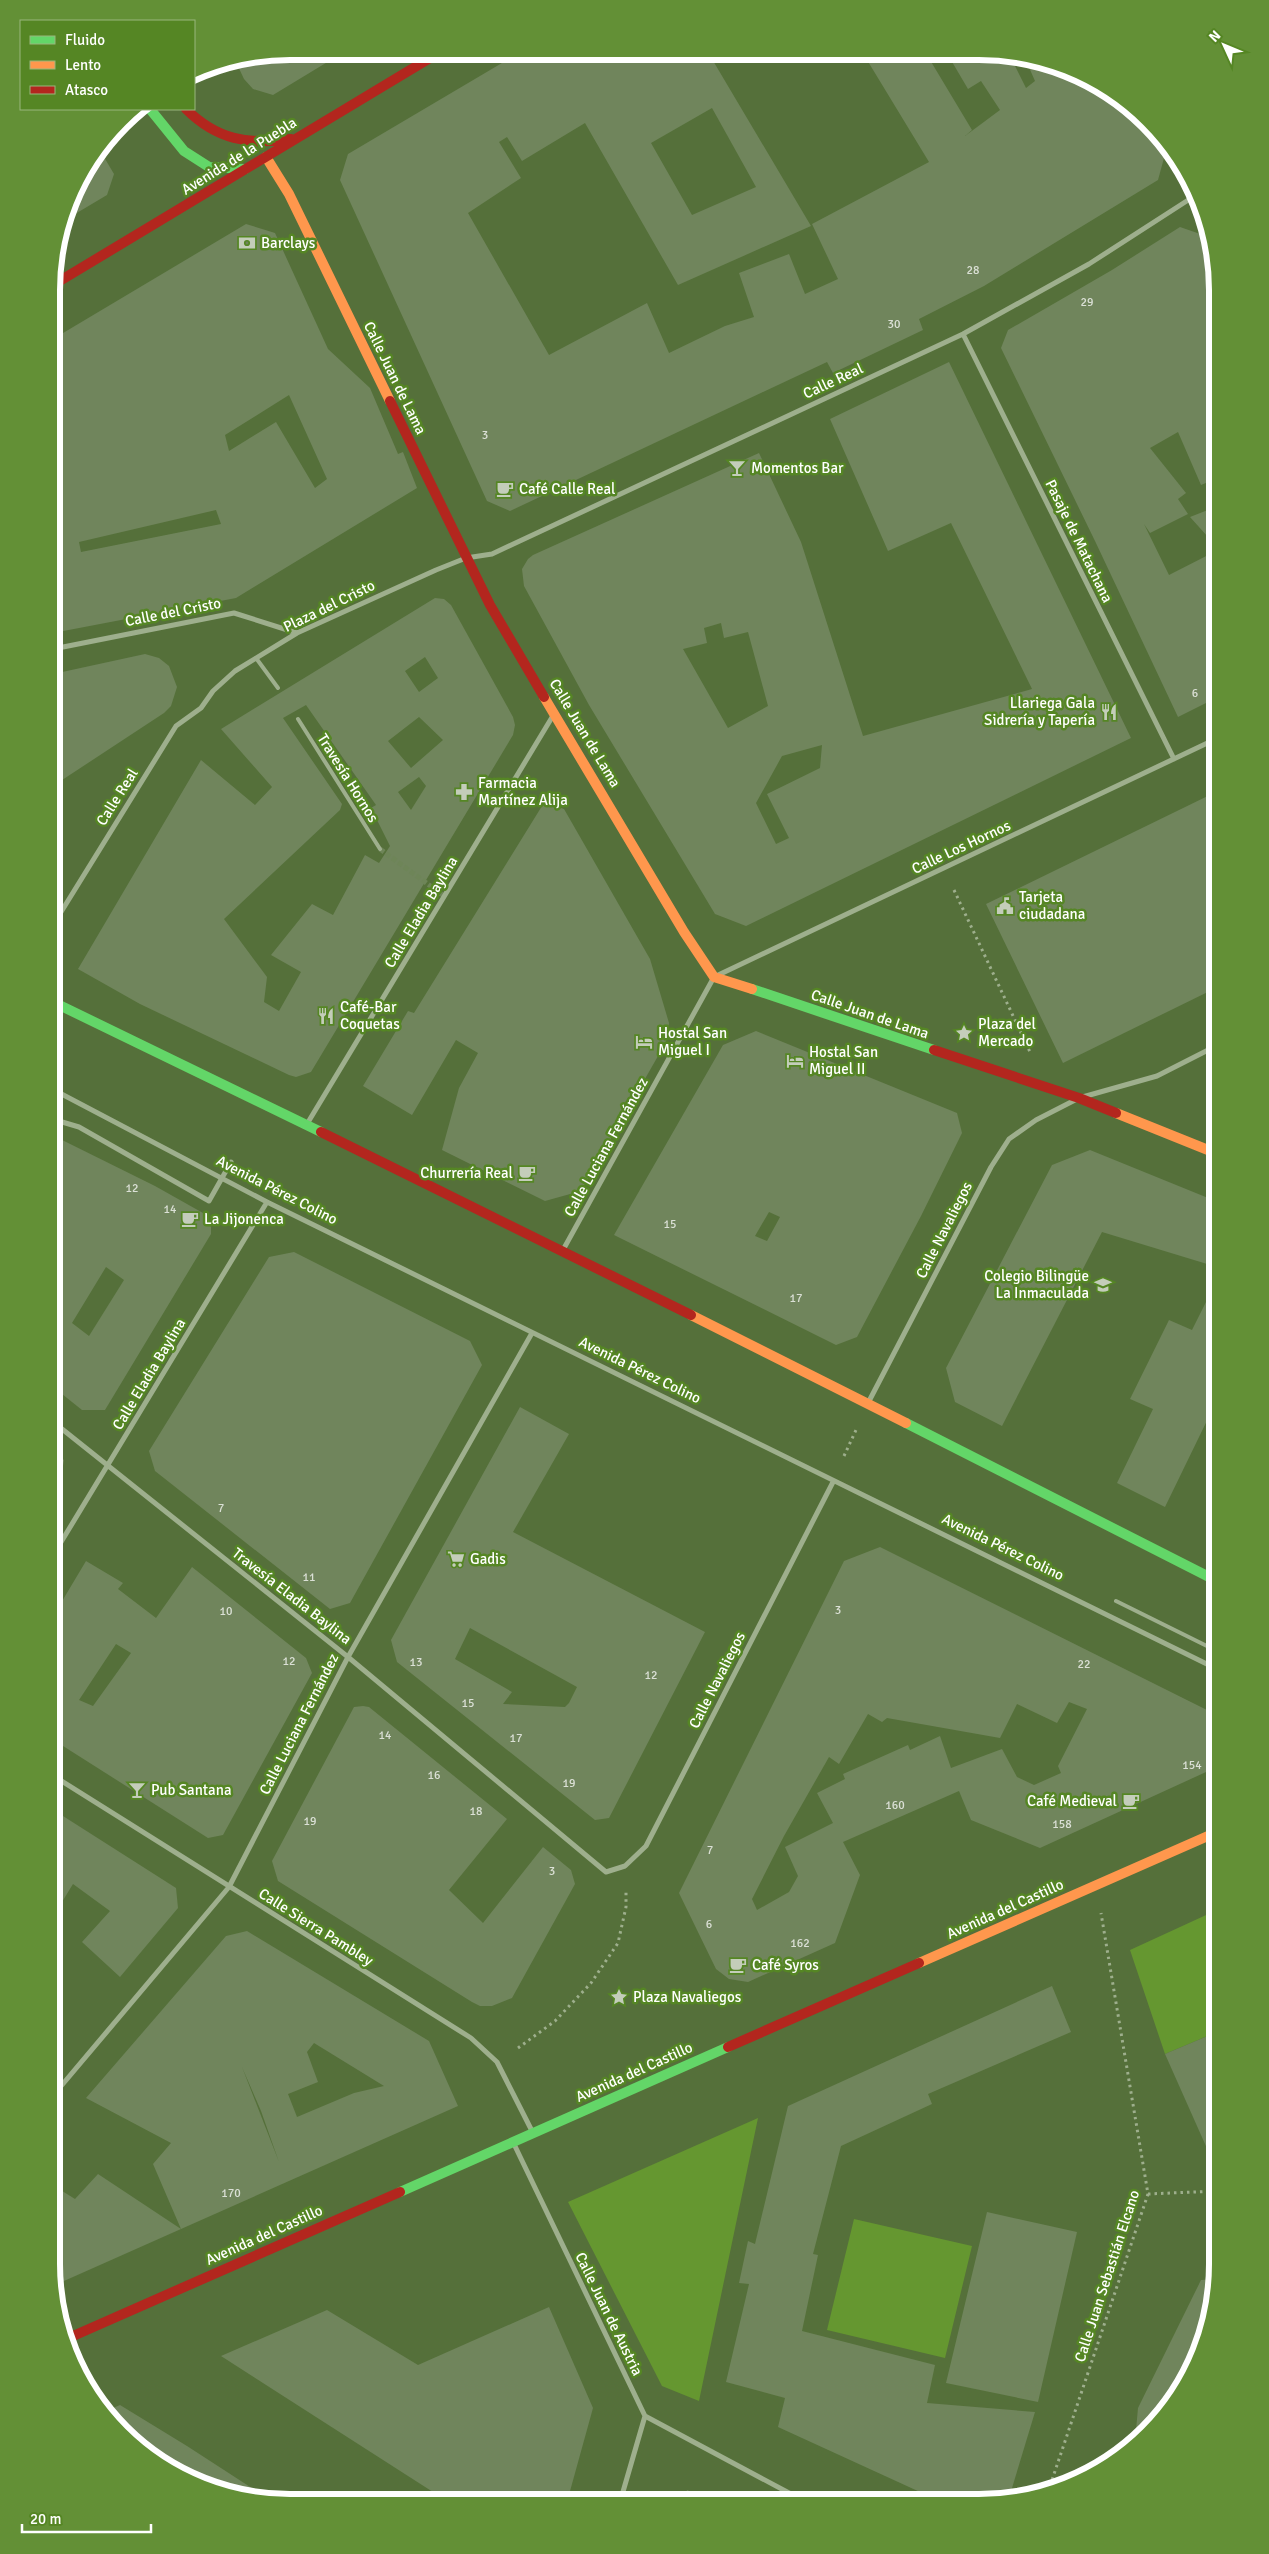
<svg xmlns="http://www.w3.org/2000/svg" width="1269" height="2554" font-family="Signika,sans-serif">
<rect width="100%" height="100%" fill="#55703a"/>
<path fill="#659730" d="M1217 1910V2032L1165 2054 1130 1950Z
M758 2118 699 2401 662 2386 568 2202Z
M854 2219 972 2246 945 2358 827 2330Z"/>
<path fill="#70855c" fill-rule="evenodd" d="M290 51 344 52 273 95 253 89 244 79 236 62Z
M519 53 709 54 811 226 678 285 585 123 522 161 507 137 499 142 521 178 468 213 549 355 647 303 669 353 725 326 754 317 739 273 789 254 805 294 838 279 812 224 929 162 864 55H927L972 130 965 136 1000 110 981 81 968 89 948 55 1010 56 1026 88 1035 81 1024 56H1025L1084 76 1136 110 1167 147 1158 180 984 286 919 319 923 330 833 373 827 362 510 511 487 501 340 180 348 154ZM712 108 756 187 692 215 651 143Z
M101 152 114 174 107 195 65 220 76 184Z
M246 224 275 233 328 349 370 388 398 454 403 452 417 488 236 598 53 633V339ZM289 395 327 479 315 488 276 422 229 451 225 435ZM216 510 221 524 81 552 79 542Z
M1180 227 1206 236 1211 246 1218 290V478L1201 485 1178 432 1150 448 1186 493 1178 499 1188 514 1150 533 1144 524 1169 575 1218 550V697L1178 717 1095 541 1001 348 1008 330 1112 270Z
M949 362 1131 738 746 926 715 914 589 705 524 586 522 569 528 559 533 555 759 453 801 542 863 736 1032 689 951 523 888 551 830 419ZM721 623 724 638 748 632 768 706 728 728 683 649 707 643 704 628ZM822 745 820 768 767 794 789 838 776 844 756 803 782 756Z
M1218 506V533L1208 537 1190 517Z
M435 598 444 599 451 605 513 717 515 725 513 735 311 1072 296 1077 289 1075 140 1004 78 969 201 760 255 805 272 787 221 729ZM425 657 438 678 419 692 405 671ZM306 705 376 805 371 808 390 846 379 863 365 855 333 915 312 904 271 955 301 972 279 1011 264 1002 267 977 224 919 340 810 342 804 283 718ZM419 717 443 740 411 768 388 741ZM419 777 426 786 411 810 398 792Z
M145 654 159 658 169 666 177 687 171 706 164 713 53 786V674Z
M1218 791V987L1063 1063 986 904Z
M549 804 564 809 650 959 669 1023 666 1042 581 1191 545 1201 442 1150 459 1088 478 1053 456 1040 412 1115 363 1086 408 1011 414 1013 542 806Z
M756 1031 957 1113 962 1133 921 1216 857 1337 836 1345 614 1235 723 1045ZM769 1212 780 1217 767 1241 755 1236Z
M52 1135 155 1186 203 1213 211 1227V1234L105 1410H82L52 1386ZM106 1267 124 1280 89 1336 72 1323Z
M1090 1150 1218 1202 1217 1267 1102 1232 1002 1426 955 1402 946 1368 1052 1165Z
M294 1252 470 1341 482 1365 350 1603 330 1609 155 1471 149 1451 269 1257Z
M1217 1280V1400L1165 1507 1117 1483 1153 1409 1130 1399 1169 1320 1192 1330Z
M520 1407 569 1434 513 1532 705 1632 609 1818 595 1820 397 1662 391 1640ZM470 1628 577 1687 569 1703 565 1707 503 1704 512 1692 455 1659Z
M52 1450 64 1460 60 1484 52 1496Z
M880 1547 1217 1715V1767L1040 1848 971 1820 959 1791 843 1842 860 1875 835 1943 748 1982 729 1979 716 1969 679 1893 844 1561ZM1069 1702 1087 1709 1058 1766 1061 1773 1034 1785 1017 1777 1002 1749 951 1768 940 1736 910 1750 908 1745 843 1774 845 1779 817 1793 833 1823 785 1847 798 1876 789 1892 757 1910 752 1899 784 1836 829 1757 839 1764 868 1714 882 1722 887 1718 1000 1738 1017 1704 1057 1723Z
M86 1561 123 1583 118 1589 156 1618 192 1567 306 1658 312 1673 223 1835 208 1838 52 1739V1618ZM116 1644 131 1653 93 1706 79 1700Z
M363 1706 369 1707 507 1819 449 1890 483 1923 543 1847 571 1870 575 1884 512 1998 492 2006H480L472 2002 278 1881 272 1861 354 1707Z
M52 1809 176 1888 178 1908 120 1977 82 1942 110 1911 73 1884 54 1915 52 1913Z
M247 1931 429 2041 458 2106 181 2229 153 2164 171 2143 86 2098 226 1936ZM314 2043 384 2086 354 2093 297 2117 288 2094 318 2082 307 2052ZM242 2067 261 2111 279 2162Z
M1052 1986 1071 2032 928 2094 932 2104 841 2146 813 2254 818 2255 802 2331 935 2365 927 2403 1035 2412 1009 2498 979 2503H944L778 2427 785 2398 726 2382 749 2284 739 2283 748 2241 755 2244 788 2106Z
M1217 2032V2152L1209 2153 1165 2054Z
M98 2174 181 2229 55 2285 51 2264V2184L75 2199Z
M987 2212 1077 2232 1038 2402 946 2383Z
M1217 2279 1200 2355 1168 2410 1135 2441 1138 2408 1201 2280Z
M549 2307 593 2408 567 2502 447 2501 221 2356 327 2310 418 2365Z
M120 2405 187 2446 272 2501H258L198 2484 133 2444 104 2412Z
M687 2490 714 2502H683Z"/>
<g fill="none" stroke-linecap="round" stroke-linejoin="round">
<path stroke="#6e8558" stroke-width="5" stroke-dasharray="5 2.5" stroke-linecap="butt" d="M380 849 444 896"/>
<path stroke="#9eaf8d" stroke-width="3" stroke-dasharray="2.5 4" stroke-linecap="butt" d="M954 890 1030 1052
M844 1456 856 1430
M518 2048 555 2021 591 1983 618 1943 626 1907V1891
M1148 2194 1217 2191
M1048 2492 1148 2194 1101 1913"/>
<path stroke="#9eaf8d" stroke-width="4" d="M256 658 278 688
M298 719 380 849
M1116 1601 1217 1651"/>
<path stroke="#9eaf8d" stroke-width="5" d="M963 334 1174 759
M53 649 234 613 297 633
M53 925 176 726 201 708 213 691 235 671 297 633 436 570 466 558 492 554 963 334 1089 264 1196 195
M52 1089 267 1202 1217 1669
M52 1119 79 1127 209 1201 231 1162
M307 1124 554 714
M563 1250 714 977 1218 738
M867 1405 991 1167 1009 1139 1036 1120 1079 1098 1157 1076 1218 1045
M52 1421 348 1657 606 1872 625 1866 646 1846 833 1482
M52 1557 267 1202
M52 1775 471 2038 497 2062 533 2133
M51 2098 229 1887 348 1657 532 1333
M513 2142 645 2416 620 2502
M645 2416 806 2502"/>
<path stroke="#63d668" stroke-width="10" d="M150 109 184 151 209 167 245 169
M752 989 934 1050
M53 1002 321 1132
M906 1423 1217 1581
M400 2192 728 2047"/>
<path stroke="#ff974d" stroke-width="10" d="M266 157 289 194 390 401
M544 697 684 932 714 977 752 989
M1116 1113 1218 1154
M691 1315 906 1423
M919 1963 1217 1832"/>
<path stroke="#b3261e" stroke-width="10" d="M186 109C217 140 248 145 291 139
M53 285 440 52
M390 401 490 605 544 697
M934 1050 1079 1098 1116 1113
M321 1132 691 1315
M728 2047 919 1963
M64 2340 400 2192"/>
</g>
<defs>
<g id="bank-bare" transform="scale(1.35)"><path d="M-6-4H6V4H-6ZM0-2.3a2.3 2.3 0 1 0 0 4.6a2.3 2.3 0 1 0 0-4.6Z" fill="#c4cdba" stroke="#558624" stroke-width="2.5" paint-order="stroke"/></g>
<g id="bar-bare" transform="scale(1.35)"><path d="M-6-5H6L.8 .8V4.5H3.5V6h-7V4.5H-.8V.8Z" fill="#c4cdba" stroke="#558624" stroke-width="2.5" paint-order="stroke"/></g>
<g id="cafe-bare" transform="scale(1.35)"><path d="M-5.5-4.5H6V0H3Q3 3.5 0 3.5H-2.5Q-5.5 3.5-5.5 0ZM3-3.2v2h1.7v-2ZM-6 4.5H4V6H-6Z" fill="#c4cdba" stroke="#558624" stroke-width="2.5" paint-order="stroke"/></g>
<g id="restaurant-bare" transform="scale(1.35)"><path d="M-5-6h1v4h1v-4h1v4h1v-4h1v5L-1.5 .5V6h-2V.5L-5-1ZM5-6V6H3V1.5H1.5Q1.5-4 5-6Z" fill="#c4cdba" stroke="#558624" stroke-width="2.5" paint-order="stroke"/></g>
<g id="pharmacy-bare" transform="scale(1.35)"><path d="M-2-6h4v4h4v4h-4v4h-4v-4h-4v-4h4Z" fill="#c4cdba" stroke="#558624" stroke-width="2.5" paint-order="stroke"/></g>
<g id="civic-bare" transform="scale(1.35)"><path d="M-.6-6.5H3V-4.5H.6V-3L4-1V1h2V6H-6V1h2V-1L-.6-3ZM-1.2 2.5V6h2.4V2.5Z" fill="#c4cdba" stroke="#558624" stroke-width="2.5" paint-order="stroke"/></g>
<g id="sight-bare" transform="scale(1.35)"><path d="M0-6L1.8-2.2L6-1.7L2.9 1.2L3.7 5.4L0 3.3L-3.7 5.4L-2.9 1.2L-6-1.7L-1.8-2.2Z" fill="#c4cdba" stroke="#558624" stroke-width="2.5" paint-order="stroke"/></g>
<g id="hotel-bare" transform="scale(1.35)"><path d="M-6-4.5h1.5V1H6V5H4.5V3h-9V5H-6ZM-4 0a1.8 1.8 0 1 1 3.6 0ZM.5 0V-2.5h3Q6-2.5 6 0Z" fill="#c4cdba" stroke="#558624" stroke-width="2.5" paint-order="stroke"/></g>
<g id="school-bare" transform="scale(1.35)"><path d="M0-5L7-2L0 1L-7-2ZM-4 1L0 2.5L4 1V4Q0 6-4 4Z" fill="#c4cdba" stroke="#558624" stroke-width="2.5" paint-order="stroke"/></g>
<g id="supermarket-bare" transform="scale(1.35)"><path d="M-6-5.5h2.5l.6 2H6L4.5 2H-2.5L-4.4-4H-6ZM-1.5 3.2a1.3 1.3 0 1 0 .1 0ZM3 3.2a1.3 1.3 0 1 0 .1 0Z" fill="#c4cdba" stroke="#558624" stroke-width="2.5" paint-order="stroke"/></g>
</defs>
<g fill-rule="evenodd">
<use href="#bank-bare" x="247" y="243"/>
<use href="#bar-bare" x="737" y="468"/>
<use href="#cafe-bare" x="505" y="489"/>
<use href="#restaurant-bare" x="1109" y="712"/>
<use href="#pharmacy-bare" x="464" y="792"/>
<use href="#civic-bare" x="1005" y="906"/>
<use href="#restaurant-bare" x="326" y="1016"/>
<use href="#sight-bare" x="964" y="1033"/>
<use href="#hotel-bare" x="644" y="1042"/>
<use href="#hotel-bare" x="795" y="1061"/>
<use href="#cafe-bare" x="527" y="1173"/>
<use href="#cafe-bare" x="190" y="1219"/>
<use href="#school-bare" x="1103" y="1285"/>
<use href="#supermarket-bare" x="456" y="1559"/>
<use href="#bar-bare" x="137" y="1790"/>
<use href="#cafe-bare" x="1131" y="1801"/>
<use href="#cafe-bare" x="738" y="1965"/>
<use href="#sight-bare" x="619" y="1997"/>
</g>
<g text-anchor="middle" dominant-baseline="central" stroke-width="5" stroke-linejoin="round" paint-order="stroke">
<g font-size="12" fill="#dbe0d6">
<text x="973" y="270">28</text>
<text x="1087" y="302">29</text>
<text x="894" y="324">30</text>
<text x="485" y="435">3</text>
<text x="1195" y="693">6</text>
<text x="132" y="1188">12</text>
<text x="170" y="1209">14</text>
<text x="670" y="1224">15</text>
<text x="796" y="1298">17</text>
<text x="221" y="1508">7</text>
<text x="309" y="1577">11</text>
<text x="838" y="1610">3</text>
<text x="226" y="1611">10</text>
<text x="289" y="1661">12</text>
<text x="416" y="1662">13</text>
<text x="1084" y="1664">22</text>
<text x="651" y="1675">12</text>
<text x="468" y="1703">15</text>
<text x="385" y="1735">14</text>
<text x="516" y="1738">17</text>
<text x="1192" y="1765">154</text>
<text x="434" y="1775">16</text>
<text x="569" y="1783">19</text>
<text x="895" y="1805">160</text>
<text x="476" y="1811">18</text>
<text x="310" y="1821">19</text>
<text x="1062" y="1824">158</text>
<text x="710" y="1850">7</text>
<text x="552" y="1871">3</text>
<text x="709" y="1924">6</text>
<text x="800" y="1943">162</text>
<text x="231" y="2193">170</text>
</g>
<g font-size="15" fill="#fff" stroke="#558624">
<text transform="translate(239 156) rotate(-32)">Avenida de la Puebla</text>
<text transform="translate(395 378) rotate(64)">Calle Juan de Lama</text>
<text transform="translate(833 381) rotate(-25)">Calle Real</text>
<text transform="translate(1079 541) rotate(64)">Pasaje de Matachana</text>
<text transform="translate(329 606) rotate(-26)">Plaza del Cristo</text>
<text transform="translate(173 612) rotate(-11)">Calle del Cristo</text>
<text transform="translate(585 733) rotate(59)">Calle Juan de Lama</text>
<text transform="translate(348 778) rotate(58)">Travesía Hornos</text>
<text transform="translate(117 797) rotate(-58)">Calle Real</text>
<text transform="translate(961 847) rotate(-25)">Calle Los Hornos</text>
<text transform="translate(421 912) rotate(-59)">Calle Eladia Baylina</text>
<text transform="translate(870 1014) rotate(19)">Calle Juan de Lama</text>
<text transform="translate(606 1147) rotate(-61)">Calle Luciana Fernández</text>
<text transform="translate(277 1190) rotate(27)">Avenida Pérez Colino</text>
<text transform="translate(944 1230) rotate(-63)">Calle Navaliegos</text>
<text transform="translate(640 1370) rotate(26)">Avenida Pérez Colino</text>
<text transform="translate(149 1374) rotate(-59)">Calle Eladia Baylina</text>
<text transform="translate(1003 1547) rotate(26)">Avenida Pérez Colino</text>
<text transform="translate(292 1596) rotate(38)">Travesía Eladia Baylina</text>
<text transform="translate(717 1680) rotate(-63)">Calle Navaliegos</text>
<text transform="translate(299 1724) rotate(-63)">Calle Luciana Fernández</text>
<text transform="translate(1005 1909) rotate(-24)">Avenida del Castillo</text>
<text transform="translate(316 1927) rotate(32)">Calle Sierra Pambley</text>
<text transform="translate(634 2072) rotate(-24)">Avenida del Castillo</text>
<text transform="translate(264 2235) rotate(-24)">Avenida del Castillo</text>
<text transform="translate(1107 2276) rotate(-72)">Calle Juan Sebastián Elcano</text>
<text transform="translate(609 2314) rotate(64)">Calle Juan de Austria</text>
</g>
<g font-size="15" fill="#fff" stroke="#558624" text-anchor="start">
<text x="261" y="243">Barclays</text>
<text x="751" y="468">Momentos Bar</text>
<text x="519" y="489">Café Calle Real</text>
<text x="1095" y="703" text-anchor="end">Llariega Gala<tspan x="1095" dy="17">Sidrería y Tapería</tspan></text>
<text x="478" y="783">Farmacia<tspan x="478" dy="17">Martínez Alija</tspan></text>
<text x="1019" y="897">Tarjeta<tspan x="1019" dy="17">ciudadana</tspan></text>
<text x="340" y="1007">Café-Bar<tspan x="340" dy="17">Coquetas</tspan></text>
<text x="978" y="1024">Plaza del<tspan x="978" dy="17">Mercado</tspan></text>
<text x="658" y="1033">Hostal San<tspan x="658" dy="17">Miguel I</tspan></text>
<text x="809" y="1052">Hostal San<tspan x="809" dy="17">Miguel II</tspan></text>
<text x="513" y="1173" text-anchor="end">Churrería Real</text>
<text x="204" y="1219">La Jijonenca</text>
<text x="1089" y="1276" text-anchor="end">Colegio Bilingüe<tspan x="1089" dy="17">La Inmaculada</tspan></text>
<text x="470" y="1559">Gadis</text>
<text x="151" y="1790">Pub Santana</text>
<text x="1117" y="1801" text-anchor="end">Café Medieval</text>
<text x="752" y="1965">Café Syros</text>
<text x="633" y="1997">Plaza Navaliegos</text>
</g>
</g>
<path d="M0 0H1269V2554H0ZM290 60H979A230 230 0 0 1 1209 290V2264A230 230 0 0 1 979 2494H290A230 230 0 0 1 60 2264V290A230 230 0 0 1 290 60Z" fill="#639036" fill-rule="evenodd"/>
<path fill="none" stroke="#fff" stroke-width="6" d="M290 60H979A230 230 0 0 1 1209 290V2264A230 230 0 0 1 979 2494H290A230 230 0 0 1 60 2264V290A230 230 0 0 1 290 60Z"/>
<rect x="20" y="20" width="175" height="90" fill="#558624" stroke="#99b67c"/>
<rect x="30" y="36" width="25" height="8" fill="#63d668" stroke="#99b67c"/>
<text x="65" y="45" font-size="15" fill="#ffffff">Fluido</text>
<rect x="30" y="61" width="25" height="8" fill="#ff974d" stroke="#99b67c"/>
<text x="65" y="70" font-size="15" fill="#ffffff">Lento</text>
<rect x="30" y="86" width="25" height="8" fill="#b3261e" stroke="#99b67c"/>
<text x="65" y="95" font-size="15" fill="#ffffff">Atasco</text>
<g transform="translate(1224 45) rotate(314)" stroke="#558624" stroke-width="4" paint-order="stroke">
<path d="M0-4L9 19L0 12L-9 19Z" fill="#ffffff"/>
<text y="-8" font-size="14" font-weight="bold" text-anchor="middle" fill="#ffffff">N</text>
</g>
<path d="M22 2524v8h129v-8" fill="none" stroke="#ffffff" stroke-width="2.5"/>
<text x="30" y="2524" font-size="15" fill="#ffffff" stroke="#558624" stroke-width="4" paint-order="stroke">20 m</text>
</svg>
